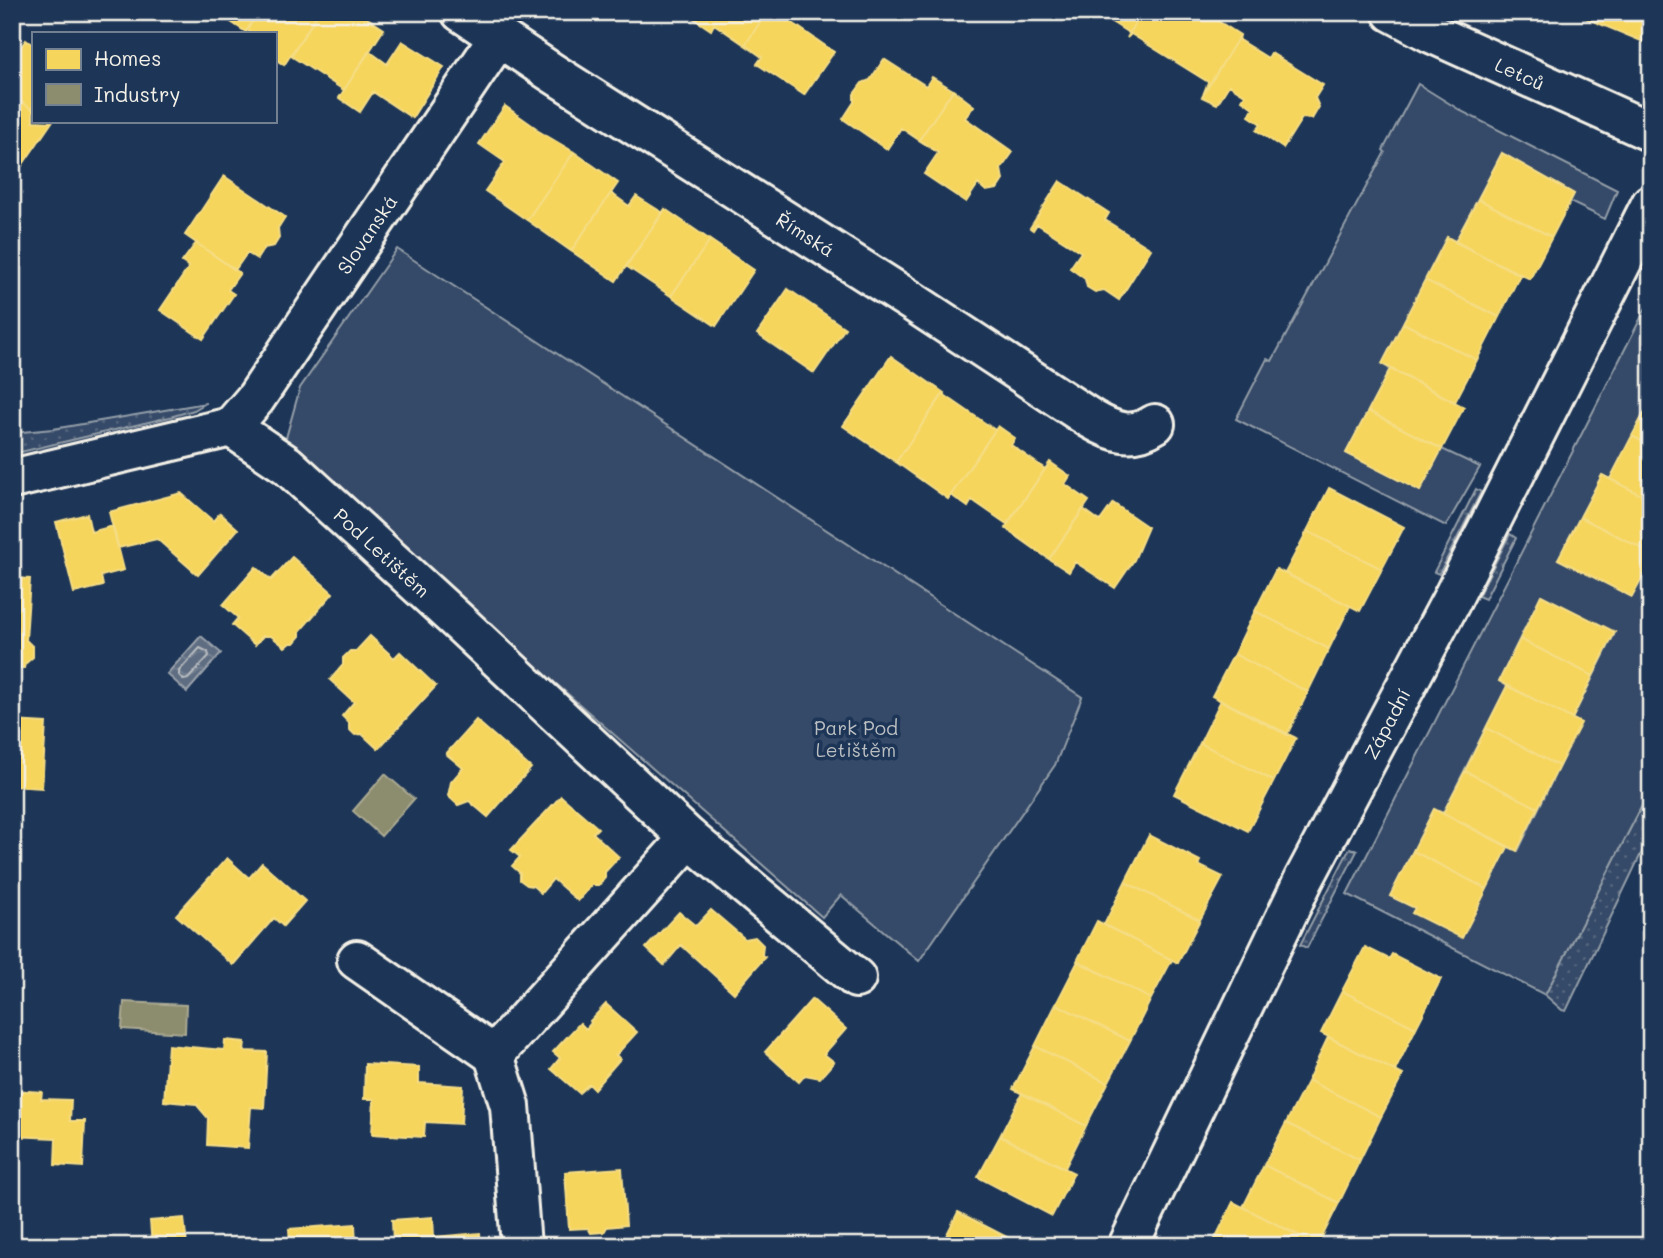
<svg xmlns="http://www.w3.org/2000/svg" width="1663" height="1258" font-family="Mali,sans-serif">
<defs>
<pattern id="grass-dots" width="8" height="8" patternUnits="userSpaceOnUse" patternTransform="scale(1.75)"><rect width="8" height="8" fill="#354a67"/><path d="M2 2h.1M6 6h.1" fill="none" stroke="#53657d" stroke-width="1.8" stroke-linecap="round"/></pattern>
<pattern id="water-waves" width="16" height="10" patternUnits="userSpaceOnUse" patternTransform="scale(1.75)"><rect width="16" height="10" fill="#5e6d82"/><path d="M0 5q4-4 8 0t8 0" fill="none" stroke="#768294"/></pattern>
</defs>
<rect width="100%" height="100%" fill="#1d3557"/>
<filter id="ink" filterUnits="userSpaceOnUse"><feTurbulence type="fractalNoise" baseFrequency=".0143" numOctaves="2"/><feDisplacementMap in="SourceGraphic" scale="14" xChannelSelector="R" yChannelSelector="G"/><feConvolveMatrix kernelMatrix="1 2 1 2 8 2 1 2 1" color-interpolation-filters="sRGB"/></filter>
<g filter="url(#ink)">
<path fill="url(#grass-dots)" stroke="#949ea8" stroke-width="2" d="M206 403 194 410 170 417 12 454V433L53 429Z
M1476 489 1481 492 1439 574 1434 572Z
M1510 534 1516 538 1485 599 1478 596Z
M1651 788V833L1566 1011 1562 1010 1545 995Z
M1350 848 1357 851 1307 948 1300 945Z"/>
<path fill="#354a67" stroke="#949ea8" stroke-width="2" fill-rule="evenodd" d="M1418 84 1463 112 1617 190 1605 219 1570 202 1574 194 1502 153 1455 242 1447 237 1382 364 1390 369 1346 453 1420 491 1442 449 1480 467 1446 526 1236 419 1267 359 1272 361 1385 152 1383 150Z
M397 249 1082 697 1055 765 919 961 841 895 822 917 284 445 300 388Z
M1651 298V400L1610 479 1602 475 1558 559 1632 597 1651 562V788L1545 995 1347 894ZM1541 595 1615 633 1572 719 1580 723 1518 851 1508 847 1462 937 1413 912 1415 908 1390 896 1434 809 1443 813 1507 686 1499 681Z"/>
<path fill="url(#water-waves)" stroke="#9aa2ab" stroke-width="2" d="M201 636 221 653 187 692 167 674Z"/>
<path fill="#f6d55c" stroke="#f5dd86" stroke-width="2" d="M216 12H258L246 32Z
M258 12H319L284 65 275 59V33H251L247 30Z
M319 12H341L348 17 351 12H358L384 29 344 90 291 56Z
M684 12H767L745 45 714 24 711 30Z
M767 12H791L787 19 834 52 804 95 757 64 762 57 745 45Z
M1096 12H1142L1129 33Z
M1142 12H1204L1240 35 1203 95 1208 82 1131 34 1127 38Z
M1571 12H1651V45Z
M1240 35 1239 40 1268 58 1271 53 1323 85 1315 98 1319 107 1312 119 1302 118 1283 148 1256 130 1261 124 1249 116 1253 108 1242 100 1245 95 1229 85 1217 104 1202 97Z
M26 40 33 45V110L12 95V59Z
M402 41 444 67 412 118 373 92 360 112 339 98 369 51 387 64Z
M884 59 926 86 932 77 953 90 919 140 901 128 887 149 843 119 854 102V94L862 83 870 80Z
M953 90 974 106 965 118 1013 152 1001 169 1003 180 997 189 986 191 978 184 966 202 924 174 938 153 919 140Z
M12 95 33 110V121L52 122 21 167 12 161Z
M505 106 536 128 535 129 574 152 527 220 485 191 505 162 479 144Z
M574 152 618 183 571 251 527 220Z
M1502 153 1574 194 1552 237 1478 199Z
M224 176 285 217 278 228 279 238 274 246 264 248 257 259 247 253 235 270 185 235Z
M1060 181 1109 213 1105 220 1151 249 1119 300 1104 290 1095 292 1087 287 1085 279 1070 268 1081 252 1037 224 1033 230 1030 228Z
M611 193 629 206 636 196 663 213 616 281 571 251Z
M1478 199 1552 237 1530 279 1455 242Z
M665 209 710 240 671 296 626 266Z
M1447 237 1520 275 1499 317 1425 280Z
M710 240 754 270 716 326 671 296Z
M196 243 240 273 228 290 234 294 203 339 160 310 189 267 182 262Z
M1425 280 1499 317 1477 360 1403 323Z
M788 289 845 328 814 373 757 334Z
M1403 323 1477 360 1455 402 1382 364Z
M891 356 944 393 896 462 843 426Z
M1390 369 1464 407 1442 449 1368 411Z
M943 394 995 430 948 499 896 462Z
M1651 400V446L1632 436Z
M1368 411 1442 449 1420 491 1346 453Z
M998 426 1015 438 1011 445 1045 469 1007 524 972 500 968 507 951 495Z
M1632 436 1651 446V500L1610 479Z
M1050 462 1070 476 1065 484 1089 501 1049 559 1005 528Z
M1602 475 1651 500V553L1580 517Z
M1329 488 1404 527 1382 569 1307 531Z
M181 493 213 521 220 513 238 529 198 575 157 539 118 548 109 512Z
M1113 503 1148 527 1134 560 1115 588 1075 562 1069 572 1049 559 1083 509 1100 521Z
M87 514 91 532 113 526 124 570 101 576 103 586 74 593 56 522Z
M1580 517 1651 553V562L1632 597 1558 559Z
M1307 531 1382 569 1360 611 1285 573Z
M292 557 333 593 300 631V636L294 643H290L285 647 271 636H263L255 645 232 625 238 618 223 605 256 567 271 580Z
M1276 569 1350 606 1329 649 1255 611Z
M12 578 30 579 26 640 33 647V657L25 664 24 668H12Z
M1541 595 1615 632 1593 676 1520 639Z
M1255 611 1329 649 1308 692 1234 654Z
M370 636 394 658 400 652 436 686 378 749 362 734 355 735 349 729V723L342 716 354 702 330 680 343 665V658L350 651H356Z
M1520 639 1593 676 1572 719 1499 681Z
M1234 654 1308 692 1287 735 1212 696Z
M1507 686 1581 723 1559 766 1486 728Z
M1221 700 1296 738 1274 781 1200 743Z
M476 720 531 768 488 817 469 801 458 805 448 796 451 782 463 768 446 754Z
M12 721 46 723 42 788 12 786Z
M1486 728 1559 766 1538 808 1465 771Z
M1200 743 1274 781 1248 831 1174 794Z
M1465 771 1538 808 1517 851 1443 813Z
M561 796 598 828 593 833 619 857 605 872V878L599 885H592L578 901 553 879 541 893 533 886 527 885 520 880V873L512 866 520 857 511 850Z
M1434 809 1508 847 1487 889 1413 851Z
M1149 835 1200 861 1198 865 1223 877 1200 920 1125 882Z
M1413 851 1487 889 1462 938 1412 913 1415 908 1390 896Z
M227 858 249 878 262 863 305 901 283 926 274 918 233 965 176 915Z
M1125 882 1200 920 1178 963 1104 925Z
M711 910 745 939 755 937 763 945 762 955 765 957 734 993 681 945 664 965 646 948 679 912 696 926Z
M1097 921 1172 960 1151 999 1077 961Z
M1365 947 1389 959 1392 954 1441 979 1416 1028 1342 991Z
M1078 961 1151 999 1130 1041 1056 1004Z
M1342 991 1416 1028 1395 1071 1321 1033Z
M812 999 846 1029 824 1054 834 1062 820 1078 805 1075 799 1082 765 1052Z
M606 1004 637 1032 616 1055 620 1059 594 1089 589 1084 579 1093 551 1069 560 1058 553 1052 580 1023 586 1029 591 1023 590 1021Z
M1056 1004 1130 1041 1108 1083 1035 1046Z
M1328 1037 1403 1075 1381 1117 1308 1080Z
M225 1040 245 1042 244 1051 267 1052 264 1108 251 1107 248 1148 207 1145 208 1118 196 1104 164 1101 168 1045 224 1050Z
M1035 1046 1108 1083 1086 1126 1013 1089Z
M365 1064 419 1067V1083L463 1086 461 1124 425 1122 424 1137 372 1134 374 1099H364Z
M1308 1080 1381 1117 1360 1160 1286 1123Z
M12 1090 42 1092 41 1099 71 1100 70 1121H85L83 1167 55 1165 56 1138 12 1136Z
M1022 1093 1086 1126 1065 1168 1000 1136Z
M1286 1123 1360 1160 1339 1203 1264 1165Z
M1000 1136 1074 1173 1052 1216 978 1177Z
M1264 1165 1339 1203 1318 1245 1243 1207Z
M622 1168 626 1225 607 1227 604 1232 591 1233 588 1228 569 1229 565 1172Z
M1233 1202 1309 1241 1306 1246 1212 1245Z
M958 1212 1024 1246H941Z
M433 1217 434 1237 480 1233 481 1246H400L399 1242 393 1243 392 1220Z
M184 1218 187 1246H152L150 1221Z
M355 1224 356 1246H287L290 1242 289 1229Z"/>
<path fill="#8c8c6e" stroke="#abaa93" stroke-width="2" d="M385 774 414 799 381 836 353 811Z
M124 1002 186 1005 185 1033 122 1029Z"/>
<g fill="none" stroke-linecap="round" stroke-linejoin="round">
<path stroke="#b8bcbf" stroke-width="2" d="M200 648 208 652 209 656 188 679 184 680 179 675V671Z"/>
<g stroke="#f4f1e8" stroke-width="44">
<g id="street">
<path id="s1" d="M461 12 551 72 913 302 1091 419C1113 432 1132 439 1155 424"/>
<path id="s2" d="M1392 12 1431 33 1651 132"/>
<path id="s3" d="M231 427 256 398 499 37"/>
<path id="s4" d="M12 479 231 427 287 465 462 625 689 838 856 978"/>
<path d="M357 960 494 1055"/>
<path d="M521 1246 510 1106 494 1055 689 838"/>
<path id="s5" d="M1128 1246 1304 879 1451 601 1651 204"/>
</g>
</g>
<use href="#street" stroke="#1d3557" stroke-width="38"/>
</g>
</g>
<g text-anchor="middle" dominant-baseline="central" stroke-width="7" stroke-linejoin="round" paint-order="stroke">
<g font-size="19" fill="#f4f1e8" stroke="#1d3557">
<text stroke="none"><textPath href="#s2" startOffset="142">Letců</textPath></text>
<text stroke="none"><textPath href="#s1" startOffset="410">Římská</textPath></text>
<text stroke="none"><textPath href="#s3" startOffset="236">Slovanská</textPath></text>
<text stroke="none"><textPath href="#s4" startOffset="422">Pod Letištěm</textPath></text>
<text stroke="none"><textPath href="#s5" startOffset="583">Západní</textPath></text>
</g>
<g font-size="19" fill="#bbbfc1" stroke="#1d3557">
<text x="856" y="727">Park Pod<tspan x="856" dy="22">Letištěm</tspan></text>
</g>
</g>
<rect width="1663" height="1258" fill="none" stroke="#1d3557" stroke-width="42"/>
<rect x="21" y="21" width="1621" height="1216" fill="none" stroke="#f4f1e8" stroke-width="2.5" filter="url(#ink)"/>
<rect x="32" y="32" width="245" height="91" fill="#1d3557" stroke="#738091" stroke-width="2"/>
<rect x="46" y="49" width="35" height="21" fill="#f6d55c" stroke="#738091" stroke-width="2"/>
<text x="94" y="66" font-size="21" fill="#f4f1e8">Homes</text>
<rect x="46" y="84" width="35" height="21" fill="#8c8c6e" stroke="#738091" stroke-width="2"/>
<text x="94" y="102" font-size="21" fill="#f4f1e8">Industry</text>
</svg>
